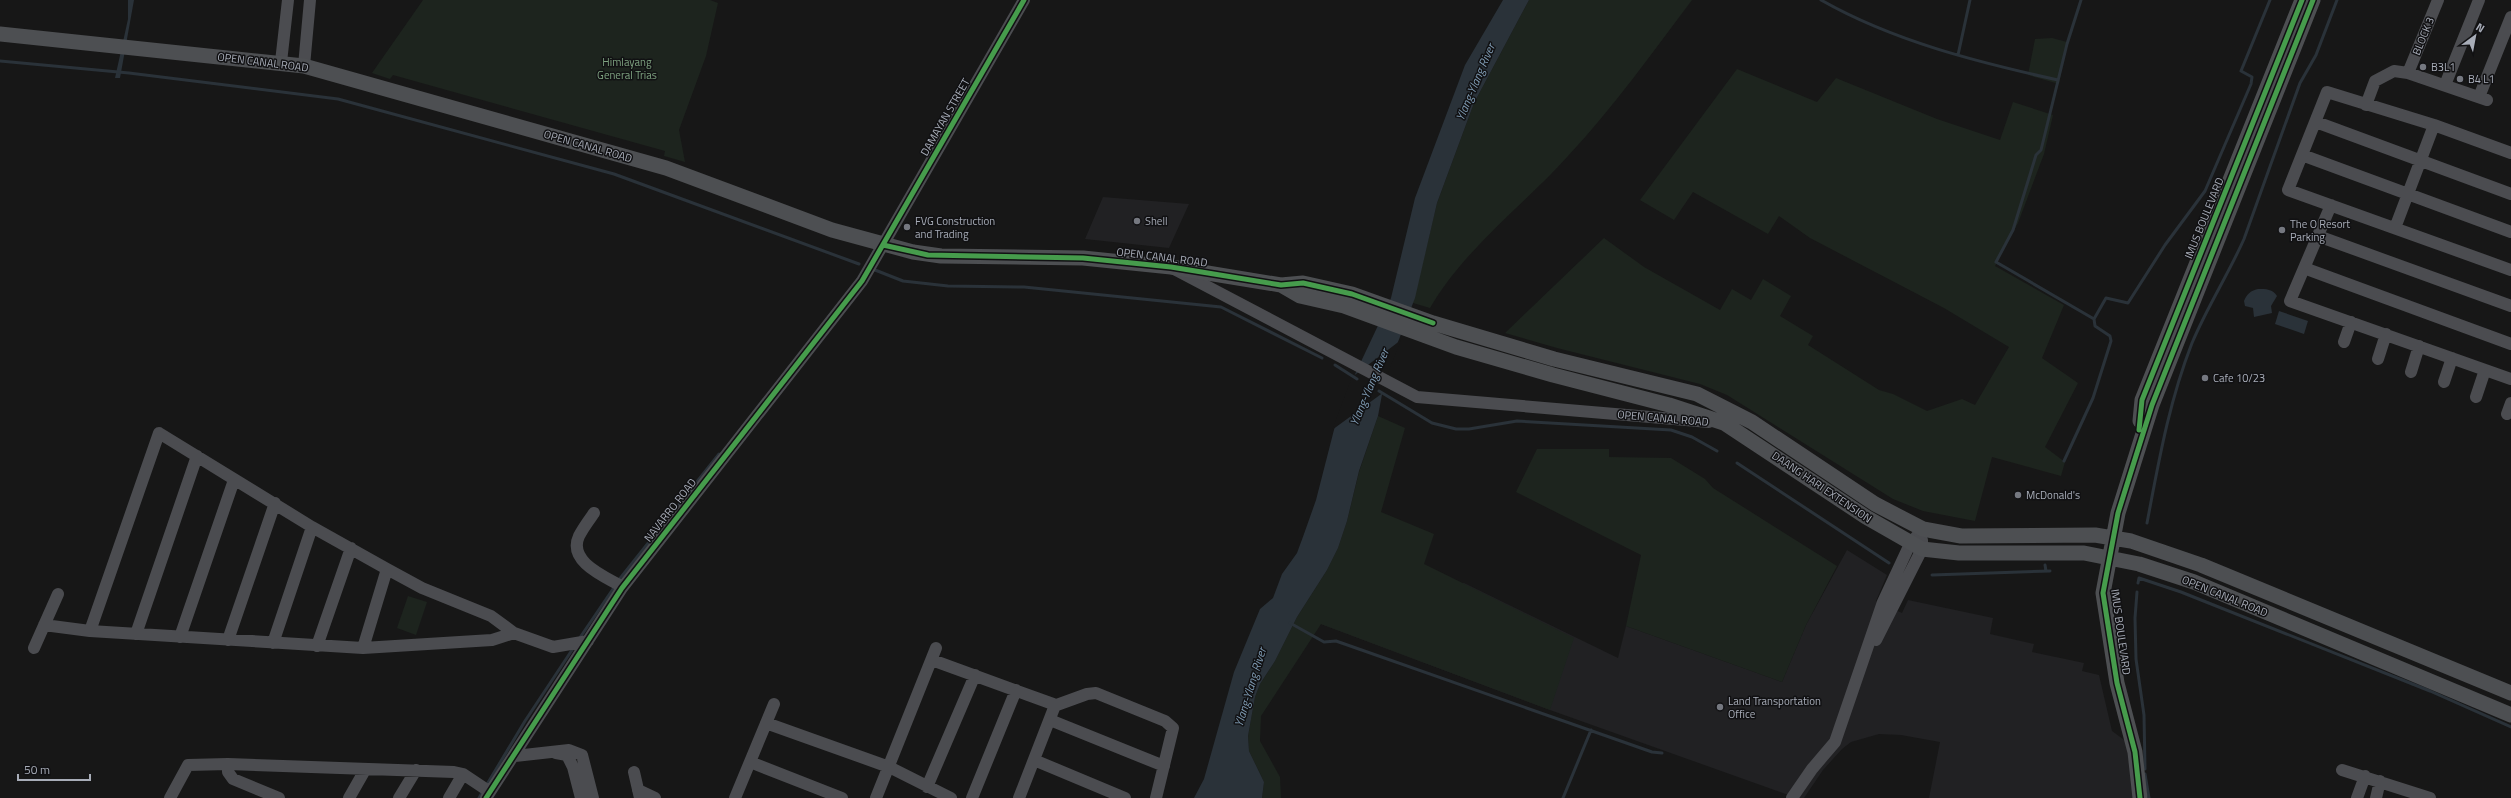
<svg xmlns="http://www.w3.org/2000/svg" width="2511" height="798" font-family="'Titillium Web',sans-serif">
<rect width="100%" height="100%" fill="#171717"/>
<path fill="#212123" d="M1103 197 1189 204 1169 248 1085 239Z
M1847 550 1887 575 1876 601 1902 613 1908 600 1993 618 1990 634 2034 644 2032 652 2084 663 2082 671 2099 675 2112 731 2127 742 2133 798H1929L1940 742 1901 735 1879 734 1851 742 1842 749 1823 770 1804 798H1797L1550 710 1321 624 1464 583 1618 658 1626 626 1782 682 1806 625Z"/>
<path fill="#1d241e" d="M423 0H710L718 3 706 56 679 130 685 162 664 156 665 151 393 75 390 79 372 73Z
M1529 0H1692C1652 53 1613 108 1568 156 1522 207 1465 248 1430 308L1413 303 1437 203 1474 103Z
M2052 38 2067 42 2059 84 2028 75 2035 39Z
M1737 69 1817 102 1836 78 1937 119 2000 140 2013 102 2053 115 2044 154 2018 223 1995 266 2064 305 2042 358 2078 383 2045 447 2065 462 2061 476 1992 457 1975 521 1923 511 1893 499 1727 395 1700 384 1557 348 1505 333 1604 238 1644 267 1720 310 1732 289 1751 300 1763 279 1791 296 1780 316 1813 336 1808 345 1879 390 1893 394 1927 411 1962 399 1975 405 2009 347 1944 308 1810 238 1779 216 1768 234 1693 192 1674 220 1640 200Z
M1378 416 1405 428 1381 512 1434 534 1424 564 1574 638 1550 710 1321 624 1261 716 1260 741 1280 777 1281 798H1262L1264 782 1249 751 1248 736 1255 697 1260 684 1275 661 1297 617 1327 570 1338 548 1347 521 1359 472Z
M1537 449H1609V457L1671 458 1705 479 1713 488 1837 566 1806 625 1782 682 1626 626 1641 555 1516 492Z
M408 596 427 602 416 635 397 628Z"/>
<path fill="#2a3239" d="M128 0H134L120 78H115L128 19Z
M1503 0H1529L1474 103 1437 203 1415 298 1386 373 1378 416 1359 471 1347 521 1338 548 1327 570 1297 617 1275 661 1260 684 1255 697 1248 736 1249 751 1264 782 1262 798H1194L1204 779 1234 672 1260 609 1273 598 1282 574 1297 553 1304 534 1316 500 1336 422 1349 387 1391 298 1415 198 1465 65Z
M2258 289C2266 289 2273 289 2277 296L2271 306 2272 313 2254 317 2253 308 2245 306 2244 301C2247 294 2250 291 2258 289Z
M2279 311 2308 321 2304 334 2275 324Z"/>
<path fill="#171717" d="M1401 340 1388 373 1384 392 1332 430 1352 377Z"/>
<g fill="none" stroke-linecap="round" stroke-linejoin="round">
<path stroke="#2a3239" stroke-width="3" d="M1821 0C1893 41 1977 62 2058 80
M2081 0 2067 44 2041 150 2036 155 2013 230 1996 262 2094 319
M1958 55 1970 0
M0 61 129 73 338 99 614 174 859 264
M875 270 903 281 948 286 1024 287 1221 307 1322 358
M1335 365 1357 379
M1379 391 1432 423 1456 429H1469L1517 421 1671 430 1692 437 1717 451
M2064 461 2093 398 2111 341 2110 336 2095 326 2094 319 2106 298 2128 303 2165 245 2205 191 2251 84 2252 77 2241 71 2270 0
M1737 463 1889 563
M2147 523C2159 460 2169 402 2192 343 2207 307 2228 275 2244 239L2300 83 2316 55 2337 0
M2045 565 2046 571
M1932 575 2050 571
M618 581 719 454
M2138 583 2139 578 2181 592 2430 691 2511 727
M2137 592 2135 618 2136 659 2144 715 2145 769
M1290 623 1324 642 1336 641 1652 752 1662 753
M579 639 615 586
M2145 774 2149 798
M486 786 525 721 574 647
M479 798 483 791
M1563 798 1591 730"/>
<path stroke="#4b4c50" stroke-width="12" d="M281 62 288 0
M304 66 310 0
M2408 73 2438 0
M2445 85 2479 0
M2479 97 2511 17
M2366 105 2375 81 2394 71 2408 73 2487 100
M2316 122 2511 194
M2511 153 2434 125 2327 92 2288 190 2511 270
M2302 155 2511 232
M2331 205 2290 301 2511 379
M2395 228 2434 125
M2318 236 2511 306
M2304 268 2511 344
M1176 270 1417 397 1709 422
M2344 342 2351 322
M2378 359 2386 334
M2411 372 2419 346
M2444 382 2452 358
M2476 397 2485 370
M2507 414 2511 403
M594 513C589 520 583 528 579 536 567 562 606 577 623 587
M44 625 90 631 363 648 492 640 514 633
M90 631 159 433 312 527 387 569 422 588 491 616 514 633 553 647 588 641
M136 634 197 456
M180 637 234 480
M228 640 275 503
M1876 640 1922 549V540
M273 643 312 527
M317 646 351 548
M34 648 58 594
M363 648 387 569
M932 660 1053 704 1054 708 1019 798
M1054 706 1087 694 1096 693 1165 721 1173 728 1156 798
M1050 720 1164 766
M766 723 889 767 951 798
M556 753 567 755 573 767 581 798
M515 756 569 750 582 755 593 798
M1034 760 1125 798
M750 762 842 798
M228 764V772L233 779 279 798
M2342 770 2430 798
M634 772 640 798
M927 787 975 675
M638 790 655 798
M170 798 188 765 228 764 454 772 463 774 490 792
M349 798 365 770
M399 798 416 770
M449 798 463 774
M486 798 622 588 862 281 1024 0
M735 798 774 704
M876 798 936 648
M972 798 1016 690
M1792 798 1812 769 1835 742 1883 602 1910 544 1923 529
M2357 798 2365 776
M2376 798 2380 781"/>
<path stroke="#4d4f52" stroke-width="15" d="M0 34 304 66 666 168 832 230 913 252 941 256 1083 258 1171 267 1281 285 1303 283 1352 294 1433 323 1554 359 1697 394 1752 422 1875 504 1923 529 1961 536 2095 535 2131 541 2201 565 2511 693
M1281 285 1300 296 1344 306 1456 347 1553 375 1669 405 1724 423 1866 517 1922 549 1959 553H2084L2139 564 2194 582 2511 715
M2140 421 2142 400 2302 0
M2140 798 2135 752 2117 683 2103 593 2118 513 2152 405 2313 0"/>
<g stroke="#111113" stroke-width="8">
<path id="cycleway" d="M883 245 928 255 1083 258 1171 267 1281 285 1303 283 1352 294 1433 323
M2139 430 2142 400 2302 0
M486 798 622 588 862 281 1024 0
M2140 798 2135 752 2117 683 2103 593 2118 513 2152 405 2313 0"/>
</g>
<use href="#cycleway" stroke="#469c4c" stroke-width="5"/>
</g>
<g fill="#757880" stroke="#111113" stroke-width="1.5">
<circle cx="2423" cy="67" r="4"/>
<circle cx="2460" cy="79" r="4"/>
<circle cx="1137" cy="221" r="4"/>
<circle cx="907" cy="227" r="4"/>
<circle cx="2282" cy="230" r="4"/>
<circle cx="2205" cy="378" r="4"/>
<circle cx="2018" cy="495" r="4"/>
<circle cx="1720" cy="707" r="4"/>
</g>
<g text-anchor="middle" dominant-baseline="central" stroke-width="3" stroke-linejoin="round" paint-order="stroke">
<g font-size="11" fill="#a8adb8" stroke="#111113">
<text transform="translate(2423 36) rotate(-68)">BLOCK 3</text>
<text transform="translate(263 62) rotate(7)">OPEN CANAL ROAD</text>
<text transform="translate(945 117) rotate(-60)">DAMAYAN STREET</text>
<text transform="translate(588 146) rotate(16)">OPEN CANAL ROAD</text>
<text transform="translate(2204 218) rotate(-68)">IMUS BOULEVARD</text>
<text transform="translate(1162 257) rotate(7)">OPEN CANAL ROAD</text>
<text transform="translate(1663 418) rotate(5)">OPEN CANAL ROAD</text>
<text transform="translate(1822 487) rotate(34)">DAANG HARI EXTENSION</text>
<text transform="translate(670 510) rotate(-52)">NAVARRO ROAD</text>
<text transform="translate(2225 596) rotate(22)">OPEN CANAL ROAD</text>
<text transform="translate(2121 632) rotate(82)">IMUS BOULEVARD</text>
</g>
<g font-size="11" fill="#7fa381" stroke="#111113">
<text x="627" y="62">Himlayang<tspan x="627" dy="13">General Trias</tspan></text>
</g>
<g font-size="11" fill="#a8adb8" stroke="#111113" text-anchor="start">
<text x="2431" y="67">B3L1</text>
<text x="2468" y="79">B4 L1</text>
<text x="915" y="221">FVG Construction<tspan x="915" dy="13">and Trading</tspan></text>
<text x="1145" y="221">Shell</text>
<text x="2290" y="224">The O Resort<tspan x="2290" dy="13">Parking</tspan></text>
<text x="2213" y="378">Cafe 10/23</text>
<text x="2026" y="495">McDonald's</text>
<text x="1728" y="701">Land Transportation<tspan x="1728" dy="13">Office</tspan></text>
</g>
<g font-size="12" font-style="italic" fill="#7f9bb3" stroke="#111113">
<text transform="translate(1475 82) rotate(-67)">Ylang-Ylang River</text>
<text transform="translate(1369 387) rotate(-67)">Ylang-Ylang River</text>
<text transform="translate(1250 687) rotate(-73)">Ylang-Ylang River</text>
</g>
</g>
<g transform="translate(2475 36) rotate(32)" stroke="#111113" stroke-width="3" paint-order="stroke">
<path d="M0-3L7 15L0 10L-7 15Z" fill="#a8adb8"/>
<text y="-6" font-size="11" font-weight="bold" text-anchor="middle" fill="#a8adb8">N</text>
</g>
<path d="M18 774v6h72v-6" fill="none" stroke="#a8adb8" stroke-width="2"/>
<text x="24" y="774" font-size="12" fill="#a8adb8" stroke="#111113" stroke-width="3" paint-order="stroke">50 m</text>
</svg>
